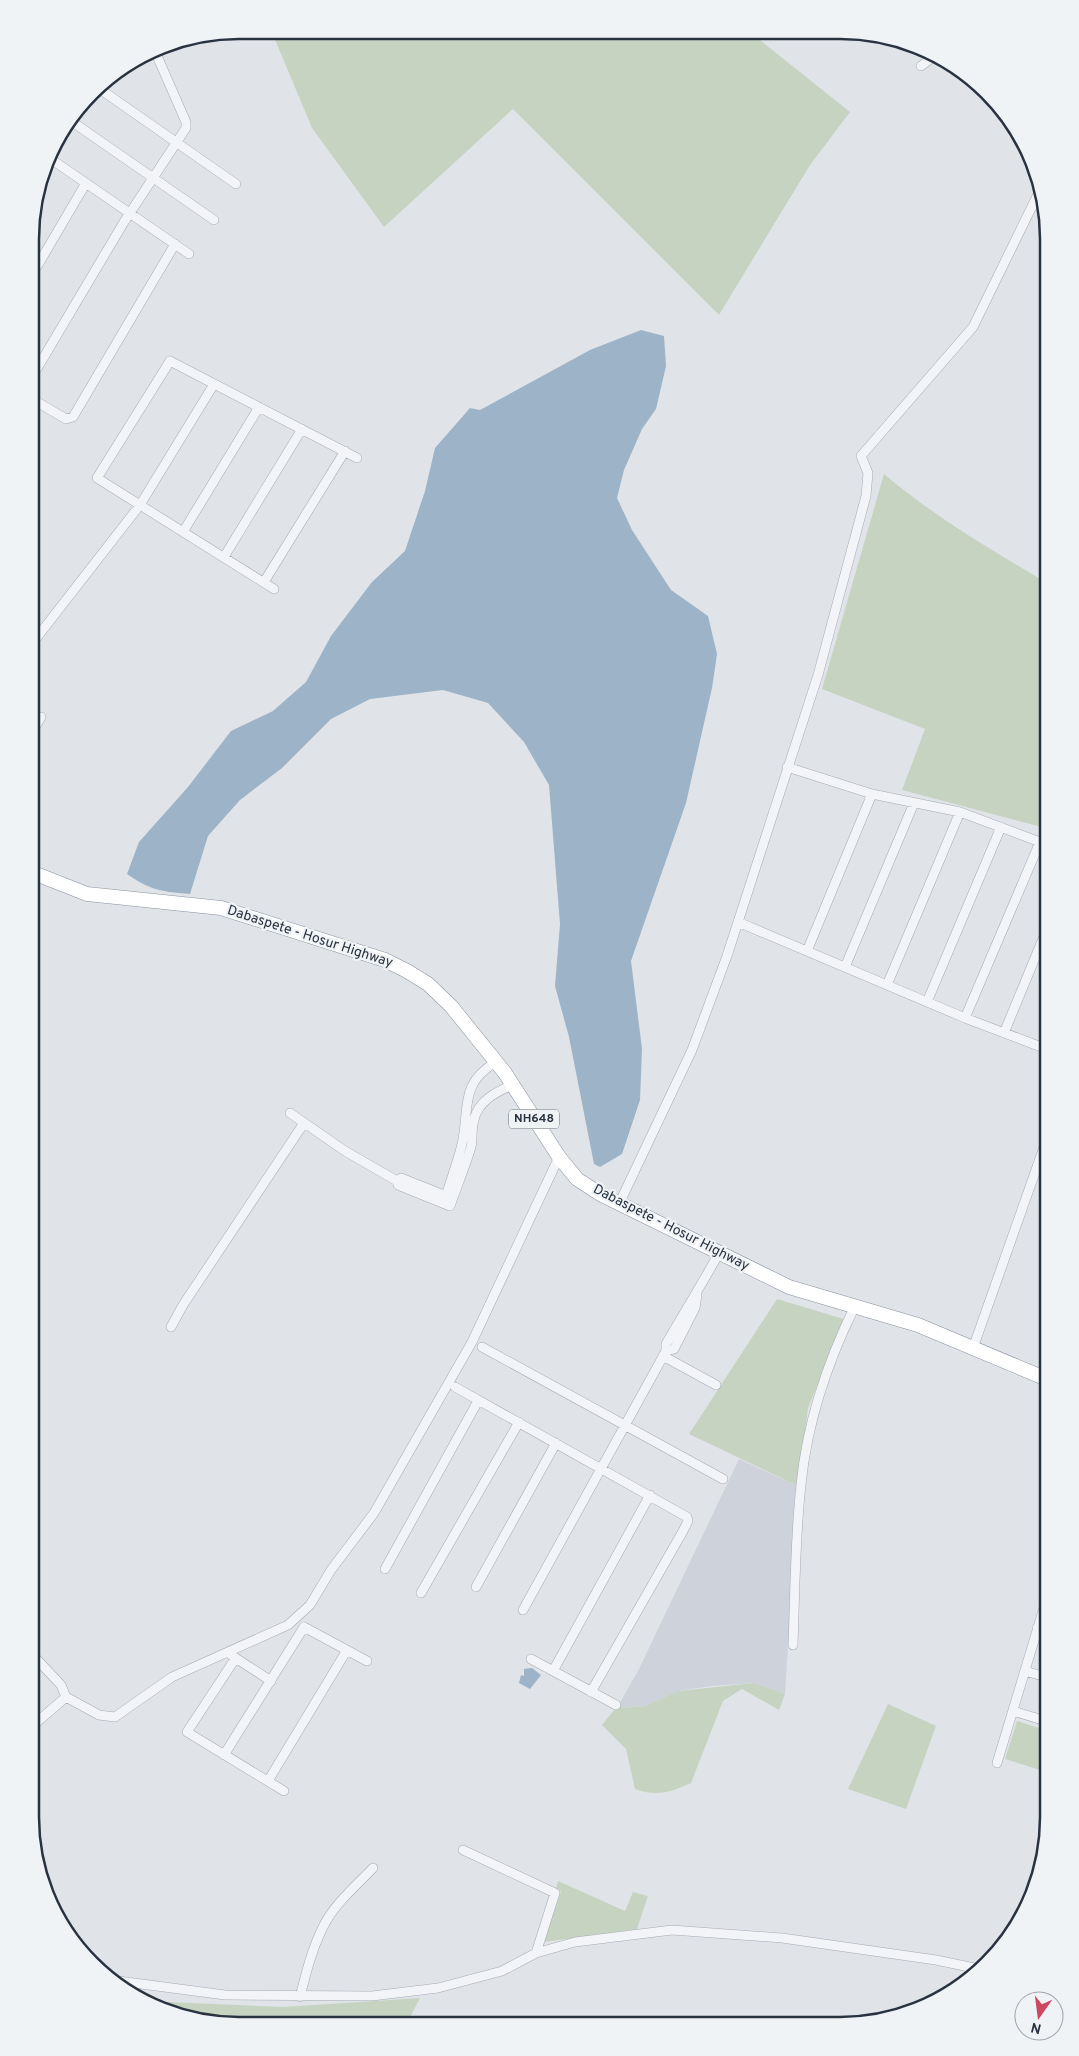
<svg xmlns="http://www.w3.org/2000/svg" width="1079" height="2056" font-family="Overpass,sans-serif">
<rect width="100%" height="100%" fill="#e0e4e9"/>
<path fill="#ced3db" d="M739 1459 798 1486 785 1694 754 1683 712 1686 678 1691 645 1706 623 1708 619 1704 638 1671Z"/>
<path fill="#c6d3c1" d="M271 30 751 33 850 112 810 165 719 315 513 109 384 227 312 128Z
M884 474C935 517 991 550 1049 584V829L902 790 925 729 822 689Z
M777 1299 844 1319 808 1408 798 1486 689 1434Z
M754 1683 785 1694 779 1710 742 1689 723 1701 691 1783C672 1792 655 1797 635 1789L626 1749 602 1725 619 1704 623 1708 645 1706 678 1691Z
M888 1704 936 1726 906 1809 848 1789Z
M1017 1721 1049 1731 1047 1772 1005 1759Z
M558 1881 625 1911 633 1892 648 1896 637 1929 544 1942 561 1891 556 1888Z
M420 1998 406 2025 211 2024 159 2010 145 2001 283 2007Z"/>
<path fill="#9cb3c8" d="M641 330 664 336 666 366 656 409 642 429 624 470 617 498 632 530 671 590 708 616 717 654 712 688 686 803 631 961 642 1049 640 1100 622 1154 600 1167 594 1164 569 1037 555 986 560 924 549 785 524 742 488 703 443 690 370 699 331 719 282 768 240 800 208 836 190 894C163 892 149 890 127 874L139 842 188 787 231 731 273 711 306 682 331 636 372 582 405 551 425 491 435 448 470 408 480 410 590 350Z
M532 1668 541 1675 530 1689 519 1683 521 1675 524 1676V1669Z"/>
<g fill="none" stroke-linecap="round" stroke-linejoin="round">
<g stroke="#a5abb3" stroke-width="10">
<path id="minor" d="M921 66 937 54
M97 87 236 184
M71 121 214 220
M48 157 189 254
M32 275 86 183
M32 377 124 222 186 128V122L154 49
M32 399 66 419 73 417 175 244
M183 532 259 407
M224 557 302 429
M264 582 345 451
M274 589 97 478 170 361 357 458
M31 645 140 505 214 384
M31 734 41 717
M787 767 872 794 960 812 1040 842 965 1018
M738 922 965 1018 1049 1050
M807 951 872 794
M845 967 914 803
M887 985 960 812
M927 1002 1001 827
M1004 1033 1049 924
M1042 1047 1049 1030
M290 1113 345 1151 397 1181 398 1185 450 1206C457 1186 465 1167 471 1147 473 1139 471 1129 474 1120 478 1101 496 1092 512 1085
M397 1181 401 1178 446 1196C451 1179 458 1161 462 1144 470 1108 459 1084 496 1062
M619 1204 692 1050 727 956 818 675 866 496 868 473 861 456 973 327 1041 188
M171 1327 183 1305 304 1123
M482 1347 723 1479
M973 1348 1049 1133
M666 1351 674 1349 695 1308 697 1295
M663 1356 716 1385
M455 1387 687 1517 688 1521 683 1531 591 1692
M385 1569 478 1401
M476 1587 556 1443
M421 1593 519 1422
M523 1610 666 1351V1344C684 1313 702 1284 719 1253
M1037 1628 1049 1632
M793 1645C795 1592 795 1538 801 1485 807 1423 828 1361 855 1306
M30 1652 61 1685 66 1697
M231 1655 271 1681
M235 1659 187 1732 284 1791
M531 1659 616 1705
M553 1671 650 1495
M1025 1671 1049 1678
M1013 1711 1049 1722
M30 1728 66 1697 99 1715 115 1717 172 1677 288 1625 310 1605 331 1570 374 1513 472 1342 559 1157
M224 1755 304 1627 367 1661
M997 1763 1049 1591
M268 1781 347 1650
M463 1850 555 1893 536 1953
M111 1980 225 1995 372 1996 438 1988 502 1971 536 1953 575 1942 672 1930 782 1938 936 1960 979 1969
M300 1997C306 1973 312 1949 323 1927 334 1904 356 1886 373 1868"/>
</g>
<g stroke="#88929f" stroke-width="15">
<path id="highway" d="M31 872 87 894 221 908 385 960 407 971 428 984 451 1006 505 1073 559 1157 577 1179 600 1194 789 1287 918 1325 1049 1380"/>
</g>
<use href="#minor" stroke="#f3f4f7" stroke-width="9"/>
<use href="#highway" stroke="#fff" stroke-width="14"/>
</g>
<g text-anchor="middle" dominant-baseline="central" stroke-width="4.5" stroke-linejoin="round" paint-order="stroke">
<rect fill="#f0f3f6" stroke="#656c77" stroke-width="1" x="509" y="1109.5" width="50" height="19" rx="4"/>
<g font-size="12" font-weight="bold" fill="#293240">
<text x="534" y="1119">NH648</text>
</g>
<g font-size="14" fill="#293240" stroke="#f0f3f6">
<text transform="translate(310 937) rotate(18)">Dabaspete - Hosur Highway</text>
<text transform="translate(671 1228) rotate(27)">Dabaspete - Hosur Highway</text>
</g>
</g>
<path d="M0 0H1079V2056H0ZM239 39H840A200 200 0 0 1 1040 239V1817A200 200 0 0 1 840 2017H239A200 200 0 0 1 39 1817V239A200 200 0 0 1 239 39Z" fill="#f0f3f6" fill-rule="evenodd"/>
<path fill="none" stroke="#293240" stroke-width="2.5" d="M239 39H840A200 200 0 0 1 1040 239V1817A200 200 0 0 1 840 2017H239A200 200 0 0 1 39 1817V239A200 200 0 0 1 239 39Z"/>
<g transform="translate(1039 2016) rotate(194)"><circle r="24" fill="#f0f3f6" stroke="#a0a6ad"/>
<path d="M0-4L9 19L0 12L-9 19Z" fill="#cc4760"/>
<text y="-8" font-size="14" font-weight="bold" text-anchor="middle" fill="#293240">N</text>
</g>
</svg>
